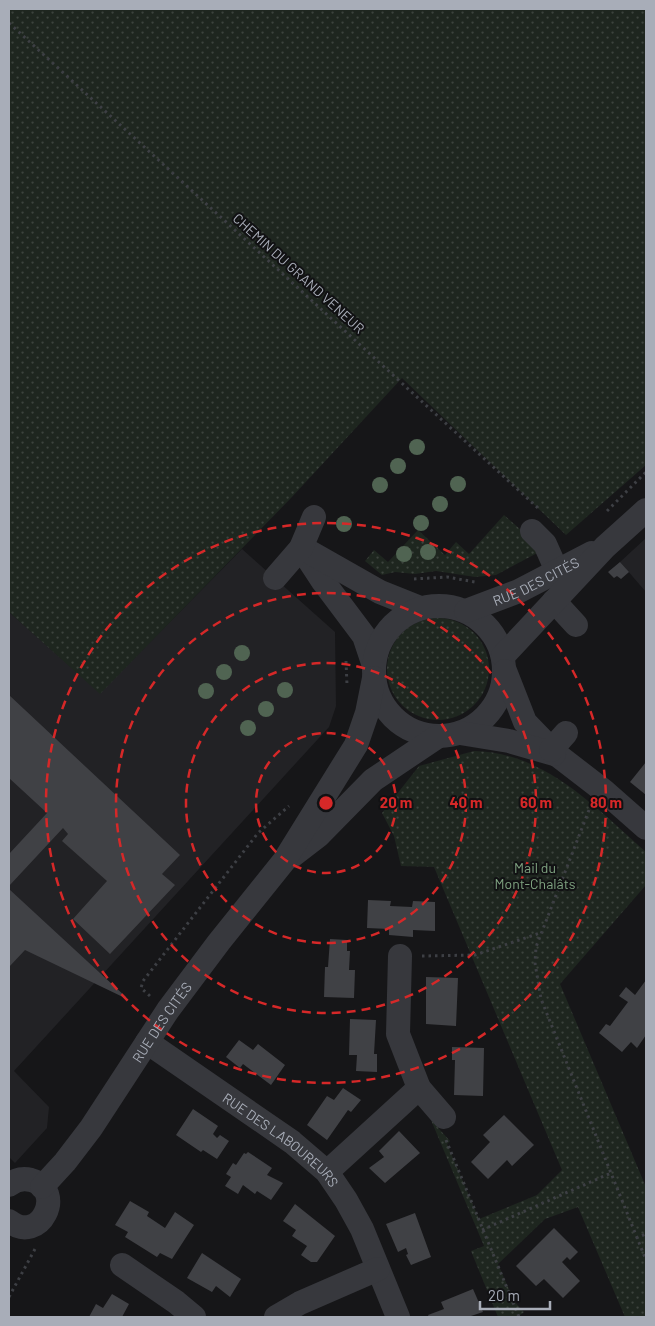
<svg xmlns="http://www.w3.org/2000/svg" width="655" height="1326" font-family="Barlow,sans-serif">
<defs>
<pattern id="green-dots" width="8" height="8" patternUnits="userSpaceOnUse" patternTransform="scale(1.25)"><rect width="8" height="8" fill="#1e261f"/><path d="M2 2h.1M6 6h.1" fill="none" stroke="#3c433d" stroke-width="1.8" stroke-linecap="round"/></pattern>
</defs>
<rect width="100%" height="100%" fill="#161618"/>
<path fill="#222225" d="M646 538V592L620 562Z
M242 549 335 632 336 706 329 727 14 1071 49 1107 47 1128 15 1163 9 1157V612L100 693Z"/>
<path fill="url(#green-dots)" d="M9 9H646V465L566 535 402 378 291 498 100 694 9 612Z
M504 515 539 546 541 551 496 575 475 577 436 571 415 574 395 572 382 575 365 561 374 550 388 562 418 530 445 555 456 542 469 554Z
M387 669a51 51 0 1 1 102 0a51 51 0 1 1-102 0Z
M474 751C545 752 597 809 646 852V885L560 984 646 1187V1317H625L578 1207 545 1219 498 1264 514 1301 524 1312 518 1317H498L471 1251 484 1246 431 1120 450 1141 447 1144 479 1219 537 1195 562 1170 434 867 401 866 394 836 382 813 419 766Z"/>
<path fill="#404145" d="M620 562 629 572 621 579 617 576 614 578 608 572Z
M9 695 180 855 162 874 175 885 110 954 73 919 107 881 62 841 68 834 63 828 9 886V854L47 813 9 778Z
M646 762V795L630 782Z
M9 889 126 997 125 998 25 950 9 967Z
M368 900 391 901 390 906 412 907 413 901 435 902V931L413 930V937L389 935V929L367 928Z
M330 939 347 940V951H350L349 970H355L354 998 324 997 325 967H328Z
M426 977 458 978 456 1026 426 1024Z
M646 980V1035L637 1048 631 1042 622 1052 599 1033 606 1024 610 1026 628 1002 619 996 626 987 635 995Z
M350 1019 376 1020 374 1054H377V1072L356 1071 357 1055H349Z
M239 1040 253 1050 258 1044 285 1065 271 1085 243 1064 240 1068 226 1057Z
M452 1047 484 1048 483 1096 454 1095 455 1060H452Z
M343 1088 361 1100 351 1112 348 1110 327 1140 307 1125 327 1096 334 1100Z
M193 1109 218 1126 213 1134 217 1138 220 1135 229 1141 217 1159 203 1150 201 1152 176 1135Z
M504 1115 534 1145 512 1166 507 1160 488 1179 471 1162 490 1142 483 1135Z
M399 1131 420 1153 385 1183 369 1168 384 1157 379 1151Z
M248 1152 272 1168 267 1175 283 1183 271 1200 257 1191 255 1194 243 1185 238 1194 225 1186 231 1177 226 1174 233 1163 236 1165 244 1153 246 1154Z
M130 1201 149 1212 147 1216 165 1228 175 1212 194 1225 172 1259 160 1253 157 1257 125 1237 128 1232 115 1225Z
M295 1204 335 1236 317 1262H311L301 1255 307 1246 292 1236 296 1230 283 1221Z
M415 1213 431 1257 411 1265 406 1255 408 1254 406 1248 398 1252 386 1224Z
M554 1228 578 1252 570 1260 567 1257 562 1262 580 1281 563 1298 544 1279 536 1286 516 1266Z
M202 1253 241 1279 230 1297 216 1286 212 1292 187 1278Z
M473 1289 483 1312 468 1317H429L428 1315 444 1309 441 1302Z
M112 1294 129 1304 122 1317H89L96 1304 103 1308Z"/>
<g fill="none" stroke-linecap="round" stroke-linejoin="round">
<path stroke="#3d3f44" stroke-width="3" stroke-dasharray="2.5 4" stroke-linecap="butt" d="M9 23 538 508
M607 511 646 472
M414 579 447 577 475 582
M346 661 347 685
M589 810 536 947 535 963 541 999 646 1260
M422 956 475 955 540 933
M150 996 141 988 143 981 258 833 289 806
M446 1140 519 1317
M482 1230 611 1173
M636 1238 646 1234
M9 1297 35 1249"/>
<g stroke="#37383d" stroke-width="24">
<path d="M532 531 545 544 557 571"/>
<path d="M301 548 322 580 364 636 374 666"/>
<path d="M306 550 380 592 420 608"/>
<path d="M275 578 301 548 314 517"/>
<path d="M554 601 576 625"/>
<circle cx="439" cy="671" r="65"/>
<path id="s1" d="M466 611 519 591 592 553"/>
<path d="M503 656 605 547 646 510"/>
<path d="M505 671 525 722 556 754 604 791 646 828"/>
<path d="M460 733 509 741 554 754"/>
<path d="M551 750 566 733"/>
<path d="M292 856 318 836 373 780 437 737"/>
<path id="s2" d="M147 1042 292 1142 327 1172 346 1200 362 1229 398 1317"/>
<path d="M419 1088 444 1117"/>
<path d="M327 1172 419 1088 398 1034 400 956"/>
<path d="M9 1185C15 1180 23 1178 31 1180 67 1190 40 1246 9 1221"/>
<path id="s3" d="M42 1187 65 1162 91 1128 168 1010 219 942 284 861 356 745 367 713 374 678"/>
<path d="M122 1265 176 1302 194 1317"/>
<path d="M276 1317 300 1303 378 1269"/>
</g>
</g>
<g fill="#506452">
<circle cx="417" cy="447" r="8"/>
<circle cx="398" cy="466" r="8"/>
<circle cx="458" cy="484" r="8"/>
<circle cx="380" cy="485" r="8"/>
<circle cx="440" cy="504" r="8"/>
<circle cx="421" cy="523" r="8"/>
<circle cx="344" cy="524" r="8"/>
<circle cx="428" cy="552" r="8"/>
<circle cx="404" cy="554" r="8"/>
<circle cx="242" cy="653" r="8"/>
<circle cx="224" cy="672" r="8"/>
<circle cx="285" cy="690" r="8"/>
<circle cx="206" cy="691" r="8"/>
<circle cx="266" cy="709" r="8"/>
<circle cx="248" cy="728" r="8"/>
</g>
<g fill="none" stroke="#d62828" stroke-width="2.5" stroke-dasharray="9 6">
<circle cx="326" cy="803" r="70"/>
<circle cx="326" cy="803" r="140"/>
<circle cx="326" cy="803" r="210"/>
<circle cx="326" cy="803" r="280"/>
</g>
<g text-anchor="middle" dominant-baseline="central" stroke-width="4" stroke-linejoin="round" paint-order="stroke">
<g font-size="14" fill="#a8adb8" stroke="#111113">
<text transform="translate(299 273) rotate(42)">CHEMIN DU GRAND VENEUR</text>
<text stroke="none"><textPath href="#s1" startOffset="76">RUE DES CITÉS</textPath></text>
<text stroke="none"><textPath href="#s3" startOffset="204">RUE DES CITÉS</textPath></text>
<text stroke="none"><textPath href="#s2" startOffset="166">RUE DES LABOUREURS</textPath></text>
</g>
<g font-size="14" fill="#7fa381" stroke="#111113">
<text x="535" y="867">Mail du<tspan x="535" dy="16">Mont-Chalâts</tspan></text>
</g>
</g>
<circle cx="326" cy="803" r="8" fill="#d62828" stroke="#111113" stroke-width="2.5"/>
<g font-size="15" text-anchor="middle" font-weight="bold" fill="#d62828" stroke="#111113" stroke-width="4" stroke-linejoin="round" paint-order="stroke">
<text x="396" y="808">20 m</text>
<text x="466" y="808">40 m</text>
<text x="536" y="808">60 m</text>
<text x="606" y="808">80 m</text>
</g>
<rect width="655" height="1326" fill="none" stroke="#a8adb8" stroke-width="20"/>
<path d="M480 1301v8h70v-8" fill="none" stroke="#a8adb8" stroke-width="2.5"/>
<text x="488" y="1301" font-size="15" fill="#a8adb8" stroke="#111113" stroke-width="4" paint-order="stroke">20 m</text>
</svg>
